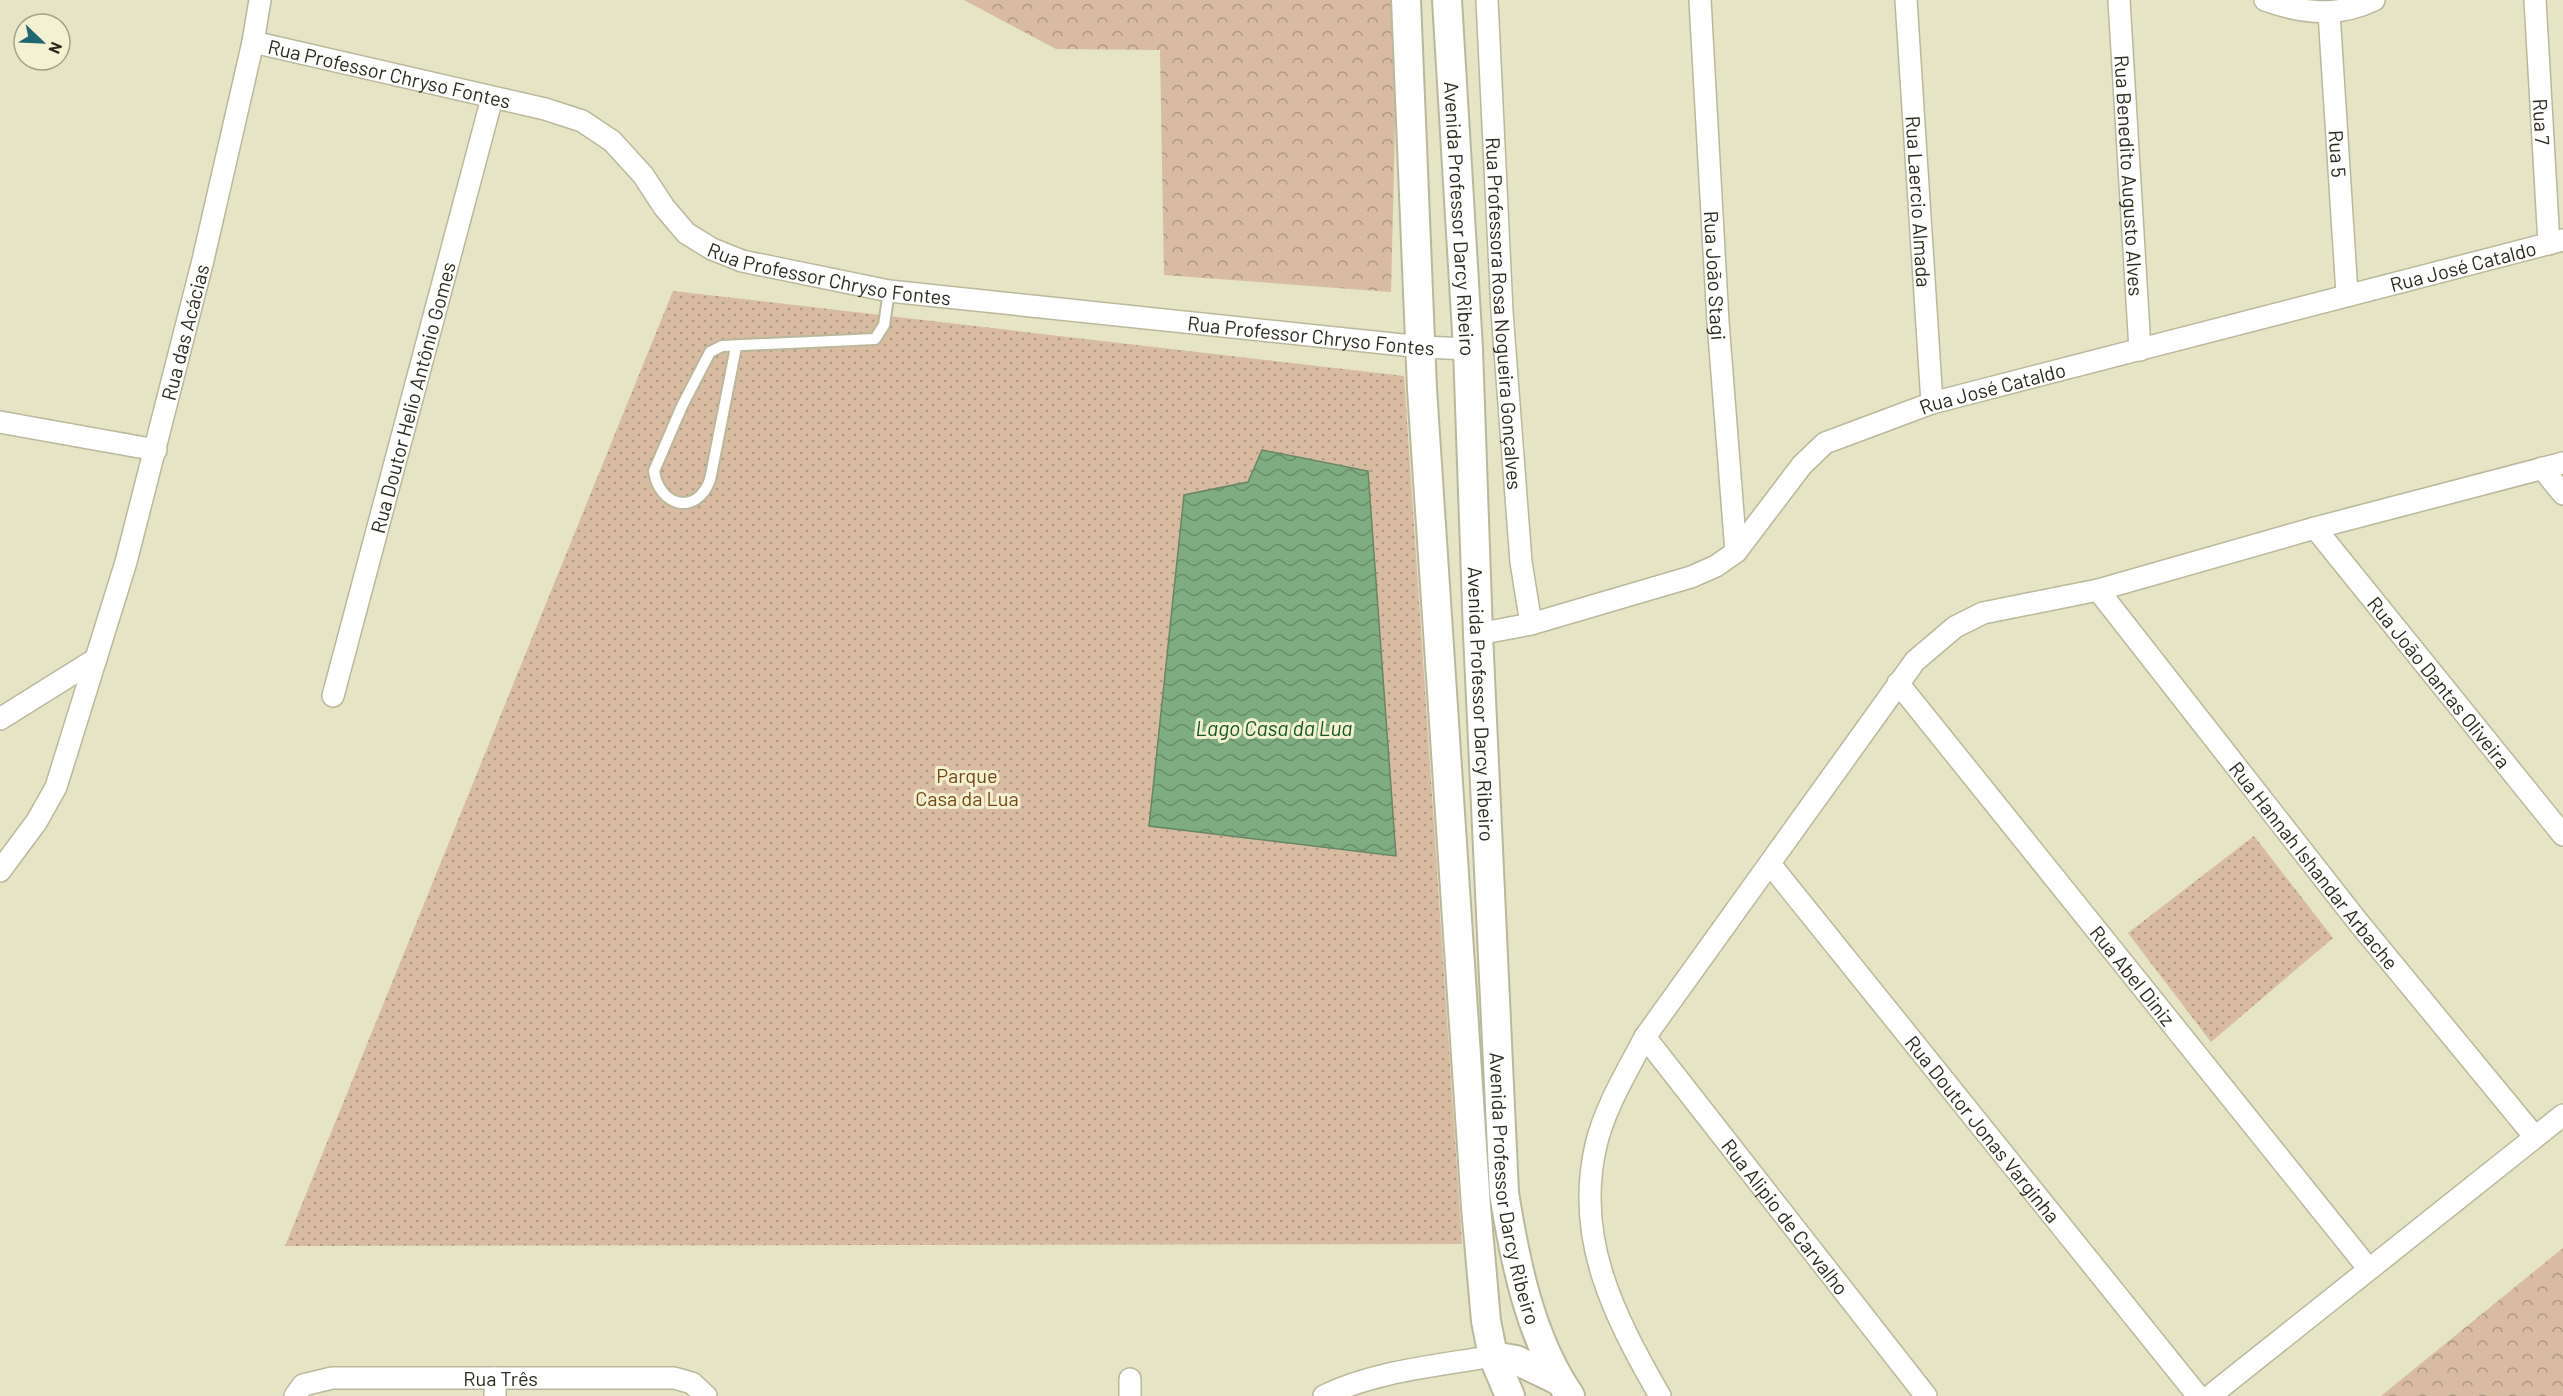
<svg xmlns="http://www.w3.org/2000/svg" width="2563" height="1396" font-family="Barlow,sans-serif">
<defs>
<pattern id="grass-dots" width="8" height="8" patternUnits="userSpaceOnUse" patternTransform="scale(1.5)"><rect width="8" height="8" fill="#d8bba1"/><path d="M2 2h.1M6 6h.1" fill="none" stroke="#af9883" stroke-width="1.8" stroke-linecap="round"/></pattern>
<pattern id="forest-crowns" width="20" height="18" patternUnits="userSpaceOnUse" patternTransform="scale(1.5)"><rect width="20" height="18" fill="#d8bba1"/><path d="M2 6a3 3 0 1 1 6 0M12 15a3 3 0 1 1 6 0" fill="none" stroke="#af9883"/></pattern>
<pattern id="water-waves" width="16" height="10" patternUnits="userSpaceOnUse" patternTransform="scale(1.5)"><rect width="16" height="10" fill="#7fad82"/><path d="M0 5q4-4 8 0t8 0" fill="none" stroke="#688d6a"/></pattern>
</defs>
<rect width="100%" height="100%" fill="#e5e4c4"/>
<path fill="url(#grass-dots)" d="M673 291 1404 376 1462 1244 285 1246Z
M2254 836 2333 938 2211 1042 2128 933Z"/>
<path fill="url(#forest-crowns)" d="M964 0H1398L1391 292 1164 275 1160 50 1056 49Z
M2563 1248V1396H2381Z"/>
<path fill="url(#water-waves)" stroke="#668664" stroke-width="1.5" d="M1262 450 1368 471 1396 856 1149 826 1184 495 1248 482Z"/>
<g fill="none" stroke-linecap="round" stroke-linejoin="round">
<g stroke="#bab89a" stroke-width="14">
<path id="lane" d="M736 347 710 480C696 517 659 506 654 471L682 406 710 352 722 346 875 339 884 325 889 291"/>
</g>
<g stroke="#bab89a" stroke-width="24">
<g id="street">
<path id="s1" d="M1487 0 1502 312 1521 562 1531 624"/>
<path id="s2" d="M1700 0 1718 322 1736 552"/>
<path id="s3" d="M1906 0 1932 403"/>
<path id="s4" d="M2119 0 2140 350"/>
<path d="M2265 0C2301 13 2337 18 2374 0"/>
<path id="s5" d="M2535 0 2549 244"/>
<path id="s6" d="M2329 13 2347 294"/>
<path id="s7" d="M253 42 545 109 582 121 612 141 643 175 664 207 686 233 712 249 742 261 889 291 1422 347 1468 349"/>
<path d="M0 422 156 450"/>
<path d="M2542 468 2563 494"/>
<path id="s8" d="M2315 528 2563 835"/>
<path id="s9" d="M2098 590 2358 922 2535 1137"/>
<path id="s10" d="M1478 634 1531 624 1691 577 1716 566 1736 552 1802 465 1825 443 1932 403 2563 240"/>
<path id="s11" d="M1898 683 2368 1268"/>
<path id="s12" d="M333 696 492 98"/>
<path d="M0 719 96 659"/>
<path id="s13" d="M1770 864 2198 1396"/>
<path id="s14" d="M0 871 37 821 56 787 126 562 203 260 253 42 260 0"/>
<path id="s15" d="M1645 1037 1926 1396"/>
<path d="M495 1378V1396"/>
<path d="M1130 1379V1396"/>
<path id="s16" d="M295 1396 303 1385 332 1378H674L692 1383 706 1396"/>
<path d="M1324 1396C1375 1371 1437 1366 1493 1356"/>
<path d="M1660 1396C1615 1317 1574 1240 1596 1145 1605 1107 1627 1072 1645 1037L1915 661 1955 627 1983 613 2098 590 2315 528 2563 463"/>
<path d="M2210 1396 2563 1115"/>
</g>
</g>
<g stroke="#bab89a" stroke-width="32">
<g id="secondary">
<path d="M1406 0 1422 389 1476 1207 1486 1321 1493 1356 1510 1396"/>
<path id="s17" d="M1447 0 1468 349 1478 634 1504 1193C1515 1261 1530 1338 1570 1396"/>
<path d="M1493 1356 1516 1360 1560 1381"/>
</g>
</g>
<use href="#lane" stroke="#fff" stroke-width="10"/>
<use href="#street" stroke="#fff" stroke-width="21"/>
<use href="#secondary" stroke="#fff" stroke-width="28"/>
</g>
<g text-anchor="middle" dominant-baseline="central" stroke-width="6" stroke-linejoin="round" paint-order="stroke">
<g font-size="20" fill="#2b2a1e" stroke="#f3f1d1">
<text stroke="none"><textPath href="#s7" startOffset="140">Rua Professor Chryso Fontes</textPath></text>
<text stroke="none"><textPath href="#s5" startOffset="122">Rua 7</textPath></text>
<text stroke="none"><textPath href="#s6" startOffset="141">Rua 5</textPath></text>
<text stroke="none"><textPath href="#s4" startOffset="176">Rua Benedito Augusto Alves</textPath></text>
<text stroke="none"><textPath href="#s3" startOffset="202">Rua Laercio Almada</textPath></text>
<text stroke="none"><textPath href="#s17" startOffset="219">Avenida Professor Darcy Ribeiro</textPath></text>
<text stroke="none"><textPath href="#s10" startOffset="1076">Rua José Cataldo</textPath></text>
<text stroke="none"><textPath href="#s7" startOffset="644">Rua Professor Chryso Fontes</textPath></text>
<text stroke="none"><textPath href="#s2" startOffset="276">Rua João Stagi</textPath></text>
<text stroke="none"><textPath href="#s1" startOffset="314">Rua Professora Rosa Nogueira Gonçalves</textPath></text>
<text stroke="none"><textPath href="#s14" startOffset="574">Rua das Acácias</textPath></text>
<text stroke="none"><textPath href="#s7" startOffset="1130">Rua Professor Chryso Fontes</textPath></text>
<text stroke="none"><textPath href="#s10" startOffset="590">Rua José Cataldo</textPath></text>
<text stroke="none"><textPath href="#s12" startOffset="309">Rua Doutor Helio Antônio Gomes</textPath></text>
<text stroke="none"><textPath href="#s8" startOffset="198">Rua João Dantas Oliveira</textPath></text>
<text stroke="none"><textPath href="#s17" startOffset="705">Avenida Professor Darcy Ribeiro</textPath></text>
<text stroke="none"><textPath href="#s9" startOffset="350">Rua Hannah Ishandar Arbache</textPath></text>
<text stroke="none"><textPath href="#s11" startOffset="375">Rua Abel Diniz</textPath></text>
<text stroke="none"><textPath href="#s13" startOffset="340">Rua Doutor Jonas Varginha</textPath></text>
<text stroke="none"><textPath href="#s17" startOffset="1191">Avenida Professor Darcy Ribeiro</textPath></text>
<text stroke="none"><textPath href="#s15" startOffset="228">Rua Alipio de Carvalho</textPath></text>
<text stroke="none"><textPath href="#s16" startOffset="212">Rua Três</textPath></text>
</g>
<g font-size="20" fill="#744615" stroke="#f3f1d1">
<text x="967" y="775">Parque<tspan x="967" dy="23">Casa da Lua</tspan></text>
</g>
<g font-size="21" font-style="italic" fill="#125720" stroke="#f3f1d1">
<text x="1274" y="727">Lago Casa da Lua</text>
</g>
</g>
<g transform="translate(42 42) rotate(113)"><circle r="28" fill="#f3f1d1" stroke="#a3a189" stroke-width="1.5"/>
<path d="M0-4.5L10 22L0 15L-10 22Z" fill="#1e6873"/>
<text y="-9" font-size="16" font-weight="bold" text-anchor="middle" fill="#2b2a1e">N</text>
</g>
</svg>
